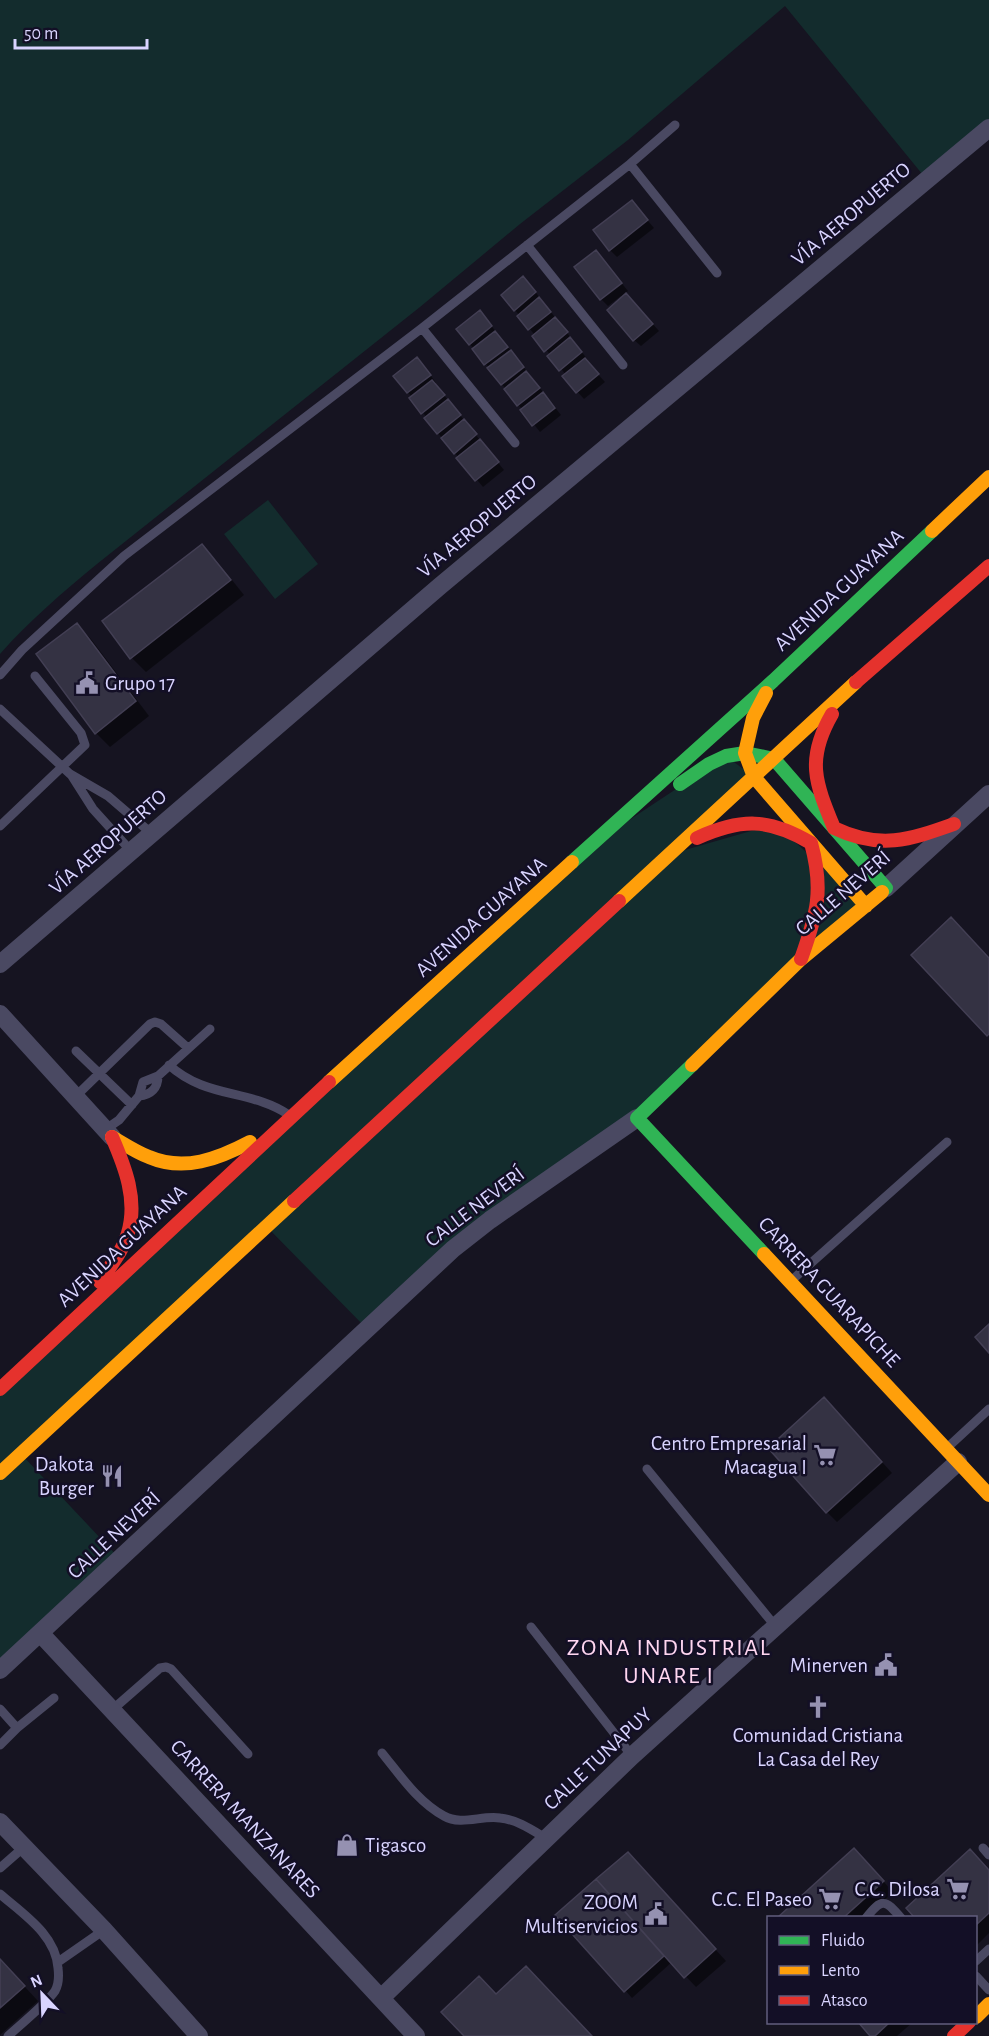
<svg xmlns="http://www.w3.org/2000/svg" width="989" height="2036" font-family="'Alegreya Sans',sans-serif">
<rect width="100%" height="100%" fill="#161421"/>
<path fill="#132c2d" d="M0 0H989V128L927 180 785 6 628 140 520 224 420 307 97 564C63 592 29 621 0 654Z
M268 500 318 564 275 599 224 534Z
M726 756 754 777 671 854 775 824 866 906 638 1118 492 1220 367 1329 267 1227 21 1454 121 1560 0 1671V1389L596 842Z"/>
<path fill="#0007" d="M632 202 654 228 617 257 610 250Z
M602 259 628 291 625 293 659 331 641 346 634 340 621 296 608 306 601 299Z
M530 285 588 360 586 361 605 382 584 399 564 377 566 375 515 310Z
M486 319 561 415 540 432 458 329Z
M424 366 436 383 435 384 504 470 483 487 438 433 408 392Z
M202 546 216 560 244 595 146 672 132 658Z
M77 625 91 639 149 716 110 747 96 733 38 654Z
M835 1410 892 1473 837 1522 827 1512Z
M628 1854 726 1961 696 1987 672 1962 632 1998 558 1915Z
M865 1861 893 1892 865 1918H779Z
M989 1871V1933L976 1946V1918Z
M0 1960 38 2001 0 2035Z
M860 2022H913L897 2036H872Z"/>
<path fill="#343243" stroke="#433f54" stroke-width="1.5" d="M632 200 648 220 609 251 593 230Z
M596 250 622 283 600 300 574 267Z
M523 276 536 292 514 311 501 295Z
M626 293 653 324 633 341 607 310Z
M539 297 551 312 528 330 517 316Z
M480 310 492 326 469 345 456 329Z
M555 317 568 332 544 352 532 336Z
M495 331 508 347 484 365 472 349Z
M570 337 582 352 559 371 547 356Z
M511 350 524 367 501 385 487 368Z
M417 357 431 375 407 393 393 376Z
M585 358 599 374 576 393 562 376Z
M526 371 540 388 517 406 504 389Z
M432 380 445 395 421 414 409 398Z
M543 392 555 408 532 426 520 410Z
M448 399 461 415 437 434 424 418Z
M464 419 477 434 454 454 441 438Z
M480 439 499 462 475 481 456 458Z
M202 544 231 580 130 659 102 621Z
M77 623 136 701 95 734 36 654Z
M951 917 989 958V1034L987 1036 911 955Z
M989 1324V1353L975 1337Z
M824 1397 882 1462 826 1513 768 1448Z
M854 1848 884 1881 843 1918H777Z
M970 1849 989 1870V1913L976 1925V1918H915L906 1908Z
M628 1852 716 1949 684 1978 596 1879Z
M596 1879 664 1956 624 1992 555 1915Z
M0 1959 25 1986 0 2008Z
M526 1966 592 2036H464L441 2012 479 1976 496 1994Z
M858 2022H890L875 2036H870Z"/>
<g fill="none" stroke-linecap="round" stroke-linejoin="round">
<path stroke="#4a4962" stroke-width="9" d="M630 164 717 273
M527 245 623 365
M422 328 515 443
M0 675 22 650 124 556 422 328 630 164 675 125
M0 709 70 774 108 796 151 833
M72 776 93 809 131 851
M0 826 85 745 81 733 35 676
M76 1051 132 1105
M169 1065C206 1099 251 1089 289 1115
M76 1096 150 1024 155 1022 161 1024 188 1048
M139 1096C151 1095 158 1088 158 1076
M106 1129 119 1120 139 1096 143 1082 158 1076 210 1029
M792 1280 947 1142
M948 1447 989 1409
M647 1469 776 1627
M531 1627 632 1756
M0 1709 17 1728 0 1745
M112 1710 160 1668 166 1667 171 1669 248 1754
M17 1728 54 1698
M382 1753C400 1775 418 1802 444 1816 461 1826 482 1815 500 1818 518 1820 532 1830 547 1839
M983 1848 989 1855
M0 1868 24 1847
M0 1894C23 1914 56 1935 58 1968 59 1976 59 1984 55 1991 47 2003 20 2025 8 2036
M866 1918C882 1898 885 1899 901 1918
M976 1961 989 1949
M58 1962 104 1930
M976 1976 989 1990"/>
<path stroke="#4a4962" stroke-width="18" d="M886 888 989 794
M0 964 440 586 989 128
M0 1014 112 1137
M41 1634 416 2036
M0 1670 453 1249 490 1220 637 1118
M0 1822 104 1930 199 2036
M381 1998 632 1756 958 1462"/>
<path stroke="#30b455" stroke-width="14" d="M680 784 709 764 726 756 745 753 774 759 886 888
M572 862 773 681 932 531
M692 1065 637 1118 764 1254"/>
<path stroke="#ff9f0a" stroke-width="14" d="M932 531 989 477
M766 693 753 718 745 753 754 777 866 906
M619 901 856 682
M692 1065 801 959 882 892
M329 1082 572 862
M112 1137C124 1144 136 1152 149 1157 184 1172 218 1159 250 1142
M764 1254 989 1495
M0 1473 294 1201
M976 2017 989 2004"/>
<path stroke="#e5322d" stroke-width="14" d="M856 682 989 566
M832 714C806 759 815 782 834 828 880 850 909 840 954 824
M697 838C741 818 769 818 811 843 824 890 817 914 801 959
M294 1201 619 901
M100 1282C110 1266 123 1251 128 1233 138 1200 125 1167 112 1137
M0 1389 329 1082
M954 2036 969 2022"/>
</g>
<defs>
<g id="civic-bare" transform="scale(1.8)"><path d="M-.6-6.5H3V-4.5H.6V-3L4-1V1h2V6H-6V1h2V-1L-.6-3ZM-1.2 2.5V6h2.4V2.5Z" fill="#9591b1" stroke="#130f26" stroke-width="2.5" paint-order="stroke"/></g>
<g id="supermarket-bare" transform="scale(1.8)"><path d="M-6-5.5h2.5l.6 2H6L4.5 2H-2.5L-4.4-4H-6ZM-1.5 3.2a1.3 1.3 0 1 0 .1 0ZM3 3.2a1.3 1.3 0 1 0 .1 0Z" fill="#9591b1" stroke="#130f26" stroke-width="2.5" paint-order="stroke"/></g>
<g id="restaurant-bare" transform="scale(1.8)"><path d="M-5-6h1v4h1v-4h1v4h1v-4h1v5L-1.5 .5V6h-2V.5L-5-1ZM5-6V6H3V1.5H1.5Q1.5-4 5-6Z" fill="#9591b1" stroke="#130f26" stroke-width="2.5" paint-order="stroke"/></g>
<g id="church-bare" transform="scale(1.8)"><path d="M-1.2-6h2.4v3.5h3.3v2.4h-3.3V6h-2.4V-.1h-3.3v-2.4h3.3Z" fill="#9591b1" stroke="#130f26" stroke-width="2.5" paint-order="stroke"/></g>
<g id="shop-bare" transform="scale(1.8)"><path d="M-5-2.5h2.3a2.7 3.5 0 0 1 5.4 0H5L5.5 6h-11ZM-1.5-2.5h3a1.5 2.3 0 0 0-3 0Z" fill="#9591b1" stroke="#130f26" stroke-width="2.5" paint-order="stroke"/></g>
</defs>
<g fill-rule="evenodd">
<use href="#civic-bare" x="87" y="683"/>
<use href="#supermarket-bare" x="825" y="1455"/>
<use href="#restaurant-bare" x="112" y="1476"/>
<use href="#civic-bare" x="886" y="1665"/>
<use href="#church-bare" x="818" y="1707"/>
<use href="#shop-bare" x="347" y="1845"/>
<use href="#supermarket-bare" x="958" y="1889"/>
<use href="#supermarket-bare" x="830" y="1899"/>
<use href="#civic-bare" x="656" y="1914"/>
</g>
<g text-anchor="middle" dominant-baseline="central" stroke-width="5" stroke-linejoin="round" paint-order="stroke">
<g font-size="21" fill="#d9d4ff" stroke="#130f26">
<text transform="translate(851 214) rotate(-40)">VÍA AEROPUERTO</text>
<text transform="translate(477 526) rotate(-40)">VÍA AEROPUERTO</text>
<text transform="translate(839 590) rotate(-43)">AVENIDA GUAYANA</text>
<text transform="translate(108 842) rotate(-41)">VÍA AEROPUERTO</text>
<text transform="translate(843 893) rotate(-41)">CALLE NEVERÍ</text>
<text transform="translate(481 917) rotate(-42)">AVENIDA GUAYANA</text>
<text transform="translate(475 1207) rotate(-37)">CALLE NEVERÍ</text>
<text transform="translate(122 1246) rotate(-43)">AVENIDA GUAYANA</text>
<text transform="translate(829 1292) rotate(47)">CARRERA GUARAPICHE</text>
<text transform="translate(114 1535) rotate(-43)">CALLE NEVERÍ</text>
<text transform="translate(598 1759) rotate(-43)">CALLE TUNAPUY</text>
<text transform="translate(245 1819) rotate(47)">CARRERA MANZANARES</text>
</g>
<g font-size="21" fill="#d9d4ff" stroke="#130f26" text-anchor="end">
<text x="105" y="683" text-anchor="start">Grupo 17</text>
<text x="807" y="1443">Centro Empresarial<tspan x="807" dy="24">Macagua I</tspan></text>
<text x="94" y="1464">Dakota<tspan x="94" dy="24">Burger</tspan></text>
<text x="868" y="1665">Minerven</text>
<text x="818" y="1735" text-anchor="middle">Comunidad Cristiana<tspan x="818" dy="24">La Casa del Rey</tspan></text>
<text x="365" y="1845" text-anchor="start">Tigasco</text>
<text x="940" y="1889">C.C. Dilosa</text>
<text x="812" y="1899">C.C. El Paseo</text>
<text x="638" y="1902">ZOOM<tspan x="638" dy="24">Multiservicios</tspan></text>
</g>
<g font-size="24" letter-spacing="1.5" fill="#ffd6f0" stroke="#130f26">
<text x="669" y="1648">ZONA INDUSTRIAL<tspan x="669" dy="28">UNARE I</tspan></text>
</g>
</g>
<rect x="767" y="1916" width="210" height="108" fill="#130f26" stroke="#625e7d" stroke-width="1.5"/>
<rect x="779" y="1936" width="30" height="9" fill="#30b455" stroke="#625e7d" stroke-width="1.5"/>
<text x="821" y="1946" font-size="18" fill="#d9d4ff">Fluido</text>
<rect x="779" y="1966" width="30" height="9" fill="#ff9f0a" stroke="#625e7d" stroke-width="1.5"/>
<text x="821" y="1976" font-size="18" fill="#d9d4ff">Lento</text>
<rect x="779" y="1996" width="30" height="9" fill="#e5322d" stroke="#625e7d" stroke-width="1.5"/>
<text x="821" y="2006" font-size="18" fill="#d9d4ff">Atasco</text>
<g transform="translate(42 1994) rotate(337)" stroke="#130f26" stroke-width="4.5" paint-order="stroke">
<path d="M0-4.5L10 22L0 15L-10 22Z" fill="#d9d4ff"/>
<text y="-9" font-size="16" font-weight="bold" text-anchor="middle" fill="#d9d4ff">N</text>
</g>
<path d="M15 39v9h132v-9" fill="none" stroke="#d9d4ff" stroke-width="3"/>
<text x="24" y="39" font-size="18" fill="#d9d4ff" stroke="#130f26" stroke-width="4.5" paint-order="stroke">50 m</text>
</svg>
